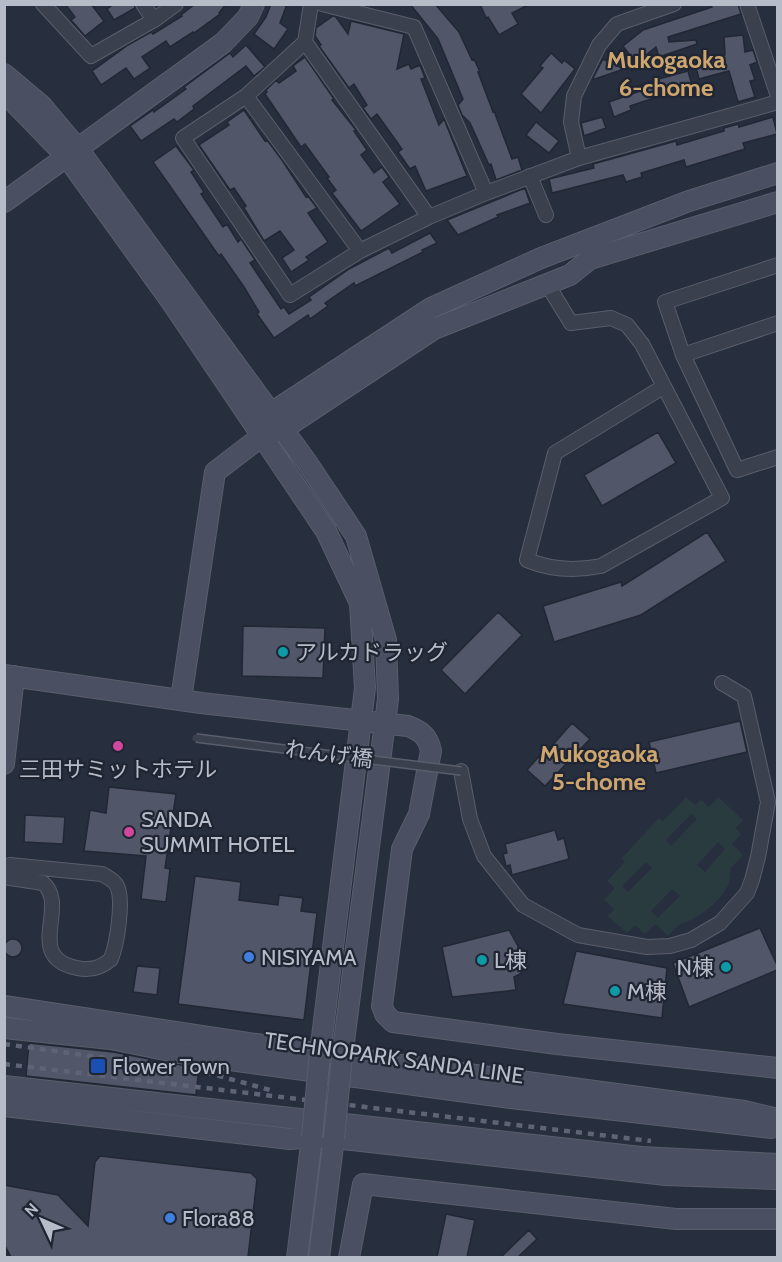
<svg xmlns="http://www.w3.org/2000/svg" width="782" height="1262" font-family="Cabin,'Noto Sans JP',sans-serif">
<rect width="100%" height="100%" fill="#272e3e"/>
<path fill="#2a3b40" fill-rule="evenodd" d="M686 797 695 805 701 800 709 807 718 797 743 820 736 828 741 834 732 844 743 855 730 869C734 890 708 911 691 920 687 922 681 923 678 926 674 928 671 933 668 936L655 924 645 934 635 925 627 933 608 916 614 909 604 900 615 888 607 881 625 862 622 858 659 818 663 821ZM691 814 697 819 671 846 666 840ZM718 842 725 849 705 872 697 865ZM646 862 652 868 628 892 622 886ZM672 889 680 896 658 918 651 911Z"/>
<path fill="#515669" stroke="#222735" stroke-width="1.5" d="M65 4H91L104 21 85 36 71 20 75 17Z
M114 4H134L135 8 114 20 107 9Z
M195 4H226L219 13 220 14 194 33 193 32 170 47 166 41 142 57 150 68 134 79 126 68 101 85 92 71 128 45 151 32 153 34 182 16 181 15Z
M271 4H287L280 23 288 29 274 49 254 34 266 17Z
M410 4H435L459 32 472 60 474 59 480 72H478L493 112 494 111 512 159 518 157 522 170 496 180 491 164 489 165 470 123 462 115 458 105 463 99 438 39Z
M480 4H530L512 13 518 24 499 35 488 17 486 18Z
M711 4H738L741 14 668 37 669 42 696 40 697 44 659 57 656 47 636 63 623 46 643 30 712 7Z
M333 16 336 17 348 34 351 21 404 34 397 69 409 64 411 69 420 65 425 78 421 79 439 125 444 119 467 176 426 191 415 166 410 169 398 152 402 149 377 114 371 119 363 108 367 105 354 84 349 88 319 46 321 45 315 36 316 28Z
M743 35 745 52 753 50 757 62 750 65 755 80 750 81 755 97 738 102 729 71 699 79 695 64 725 55 724 37Z
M246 45 265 67 254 76 246 66 193 106 194 109 177 122 174 119 141 141 130 126 153 110 154 112 186 89 184 87 230 53 233 57Z
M551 53 562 63 564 60 575 69 541 113 521 94 543 68 540 66Z
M305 57 334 99 332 100 356 130 354 131 367 150 361 155 374 173 382 167 389 177 383 182 400 204 361 231 332 193 336 190 327 178 329 177 305 144 301 147 265 94 267 92 266 90 276 80 279 83 296 71 293 66Z
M603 59 624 69 592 80Z
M688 71 692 85 667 92 669 93 630 106 631 110 614 117 609 102 637 92 635 87 649 82 654 85 651 81Z
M244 110 265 141 267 140 282 160 306 197 308 196 317 208 308 213 328 242 306 257 309 260 291 272 282 258 294 250 280 231 264 241 244 208 246 206 234 188 230 190 199 145 229 125 227 122Z
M602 117 606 128 584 136 581 123Z
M773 117 777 134 743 143 745 149 686 167 684 160 641 173 642 177 626 182 623 175 552 193 549 179 594 168 593 164 676 141 677 145 724 131V128L738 124 739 127Z
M536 122 559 141 549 153 526 135Z
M176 146 194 170 191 172 204 192 201 194 223 227 227 224 238 242 241 239 255 260 250 263 281 309 284 307 289 314 311 300 309 297 349 269 389 248 392 253 430 233 437 243 422 250 423 252 355 286 354 283 325 303 328 306 310 319 308 315 274 338 257 314 259 312 244 287 221 254 219 256 153 162Z
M525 188 530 203 497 215 498 217 458 235 447 220Z
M658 432 676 463 602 506 584 475Z
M707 532 726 561 641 615 554 642 543 606 621 582 622 586Z
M498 612 522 635 465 694 441 670Z
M243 626 325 628 323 678 242 676Z
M740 721 747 752 656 773 649 742Z
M572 723 590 739 545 786 527 770 541 754 543 756Z
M109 787 176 794 165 868 170 869 166 902 141 899 146 856 84 851 90 810 106 813Z
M25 815 65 817 63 844 24 842Z
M555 830 558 840 564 838 569 859 512 875 510 865 506 866 503 854 507 853 505 844Z
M195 876 241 882 239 900 278 905 279 895 303 898 301 911 317 913 304 1020 178 1004Z
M760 928 777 965V970L689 1007 673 963Z
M509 930 518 946 522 973 514 977 516 990 452 997 442 947Z
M4 948a9 9 0 1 1 18 0a9 9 0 1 1-18 0Z
M576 951 667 968 662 1018 563 1004Z
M137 966 160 968 157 995 133 992Z
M29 1043 113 1052 149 1059 148 1070 169 1073 170 1063 199 1068 196 1095 26 1076Z
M100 1156 251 1173 257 1179 248 1257H11L4 1244V1185L58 1195 88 1226 95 1162Z
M446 1214 475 1220 467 1257H437Z
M529 1230 537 1239 518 1257H501Z"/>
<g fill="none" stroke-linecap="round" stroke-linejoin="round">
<g stroke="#595e6c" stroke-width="16">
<path id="street" d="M43 4 91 56 154 20 176 4
M143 4 154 20
M311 4 305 42 246 96 183 138 290 295 360 251 429 217 486 193 579 158 778 102
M322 4 414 27 486 193
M747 4 778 96
M305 42 429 217
M246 96 360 251
M579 158 571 122 574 96 599 45 617 24 674 4
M530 176 546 215
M778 265 665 302 683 355 737 470 778 457
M547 284 571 323 611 318 627 325 642 344 722 498 601 566C576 571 551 570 527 560L555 453 663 387
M683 355 778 323
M461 771 470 819 484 856 523 905 578 935 647 947 670 946 691 940 720 923 747 893 752 880 758 857 768 802 744 696 722 683
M4 867 10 865 102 874C107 877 114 880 117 886 124 900 117 944 111 959 101 968 91 971 77 968 23 957 70 906 43 883L4 877"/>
</g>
<g stroke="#595e6c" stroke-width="22">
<path id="secondary" d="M4 74 42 106 78 149 306 461 356 536 386 640 388 699 342 1057
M4 92 67 157 173 304 326 531 360 603 365 688 320 1053
M4 202 223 43 248 17 254 4
M266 425 271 413 431 308 541 258 689 201 778 173
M4 675 201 703 408 726C421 731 428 736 431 751L419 814 402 849 382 1006 385 1014 393 1022 557 1044 778 1068
M181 699 215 472 262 436 283 429 434 329 570 275 590 259 778 202
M4 764 14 676
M4 1006 342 1057 744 1111 778 1119
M4 1028 111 1039 185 1054 511 1098 772 1128
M4 1086 641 1157 778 1164
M4 1106 290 1139 312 1137 334 1138 666 1175 778 1179
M297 1258 312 1137
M319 1258 334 1138
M349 1258 363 1184 676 1219H778"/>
</g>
<use href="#street" stroke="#3b404e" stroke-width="14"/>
<use href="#secondary" stroke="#4a4f61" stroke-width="20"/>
<path stroke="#5e6475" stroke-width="4.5" stroke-dasharray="6 6" stroke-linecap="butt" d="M4 1044 201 1071 270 1090
M4 1064 651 1141"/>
<g stroke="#595e6c" stroke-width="10" stroke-linecap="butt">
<path id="lane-bridge" d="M196 738 461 771"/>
</g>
<g stroke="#595e6c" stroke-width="22" stroke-linecap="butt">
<path id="secondary-bridge" d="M312 1137 320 1053
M334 1138 342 1057"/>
</g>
<use href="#lane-bridge" stroke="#3b404e" stroke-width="7"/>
<use href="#secondary-bridge" stroke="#4a4f61" stroke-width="20"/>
</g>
<g fill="#0f9aa8" stroke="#202533" stroke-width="2">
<circle cx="283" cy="652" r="6"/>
<circle cx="482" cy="960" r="6"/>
<circle cx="726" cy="967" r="6"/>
<circle cx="615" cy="991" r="6"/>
</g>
<g fill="#d1479c" stroke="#202533" stroke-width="2">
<circle cx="118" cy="746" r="6"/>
<circle cx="129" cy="832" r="6"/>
</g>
<g fill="#3f7fe0" stroke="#202533" stroke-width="2">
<circle cx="249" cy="957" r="6"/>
<circle cx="170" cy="1218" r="6"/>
</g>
<rect fill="#1a4fb4" stroke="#202533" stroke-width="2" x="90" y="1058" width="16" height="16" rx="3"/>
<g text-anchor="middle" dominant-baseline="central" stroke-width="4.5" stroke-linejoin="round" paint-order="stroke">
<g font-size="22" fill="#b7bcc9" stroke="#202533" text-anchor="start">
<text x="295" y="652">アルカドラッグ</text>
<text x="118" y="769" text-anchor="middle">三田サミットホテル</text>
<text x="141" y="819">SANDA<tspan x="141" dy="25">SUMMIT HOTEL</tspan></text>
<text x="261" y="957">NISIYAMA</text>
<text x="494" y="960">L棟</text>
<text x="714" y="967" text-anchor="end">N棟</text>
<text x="627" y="991">M棟</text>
<text x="112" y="1066">Flower Town</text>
<text x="182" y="1218">Flora88</text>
</g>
<g font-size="22" fill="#b7bcc9" stroke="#202533">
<text transform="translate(329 754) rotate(7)">れんげ橋</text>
<text transform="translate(394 1058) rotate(8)">TECHNOPARK SANDA LINE</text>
</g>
<g font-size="24" font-weight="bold" fill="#cda56e" stroke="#202533">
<text x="666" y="59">Mukogaoka<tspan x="666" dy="28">6-chome</tspan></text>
<text x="599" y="753">Mukogaoka<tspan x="599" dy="28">5-chome</tspan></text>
</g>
</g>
<rect width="782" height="1262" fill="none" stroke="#b7bcc9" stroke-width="12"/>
<g transform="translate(42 1220) rotate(314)" stroke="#202533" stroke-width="4.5" paint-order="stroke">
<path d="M0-4.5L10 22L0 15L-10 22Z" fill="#b7bcc9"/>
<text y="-9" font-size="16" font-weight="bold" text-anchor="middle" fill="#b7bcc9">N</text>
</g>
</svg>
